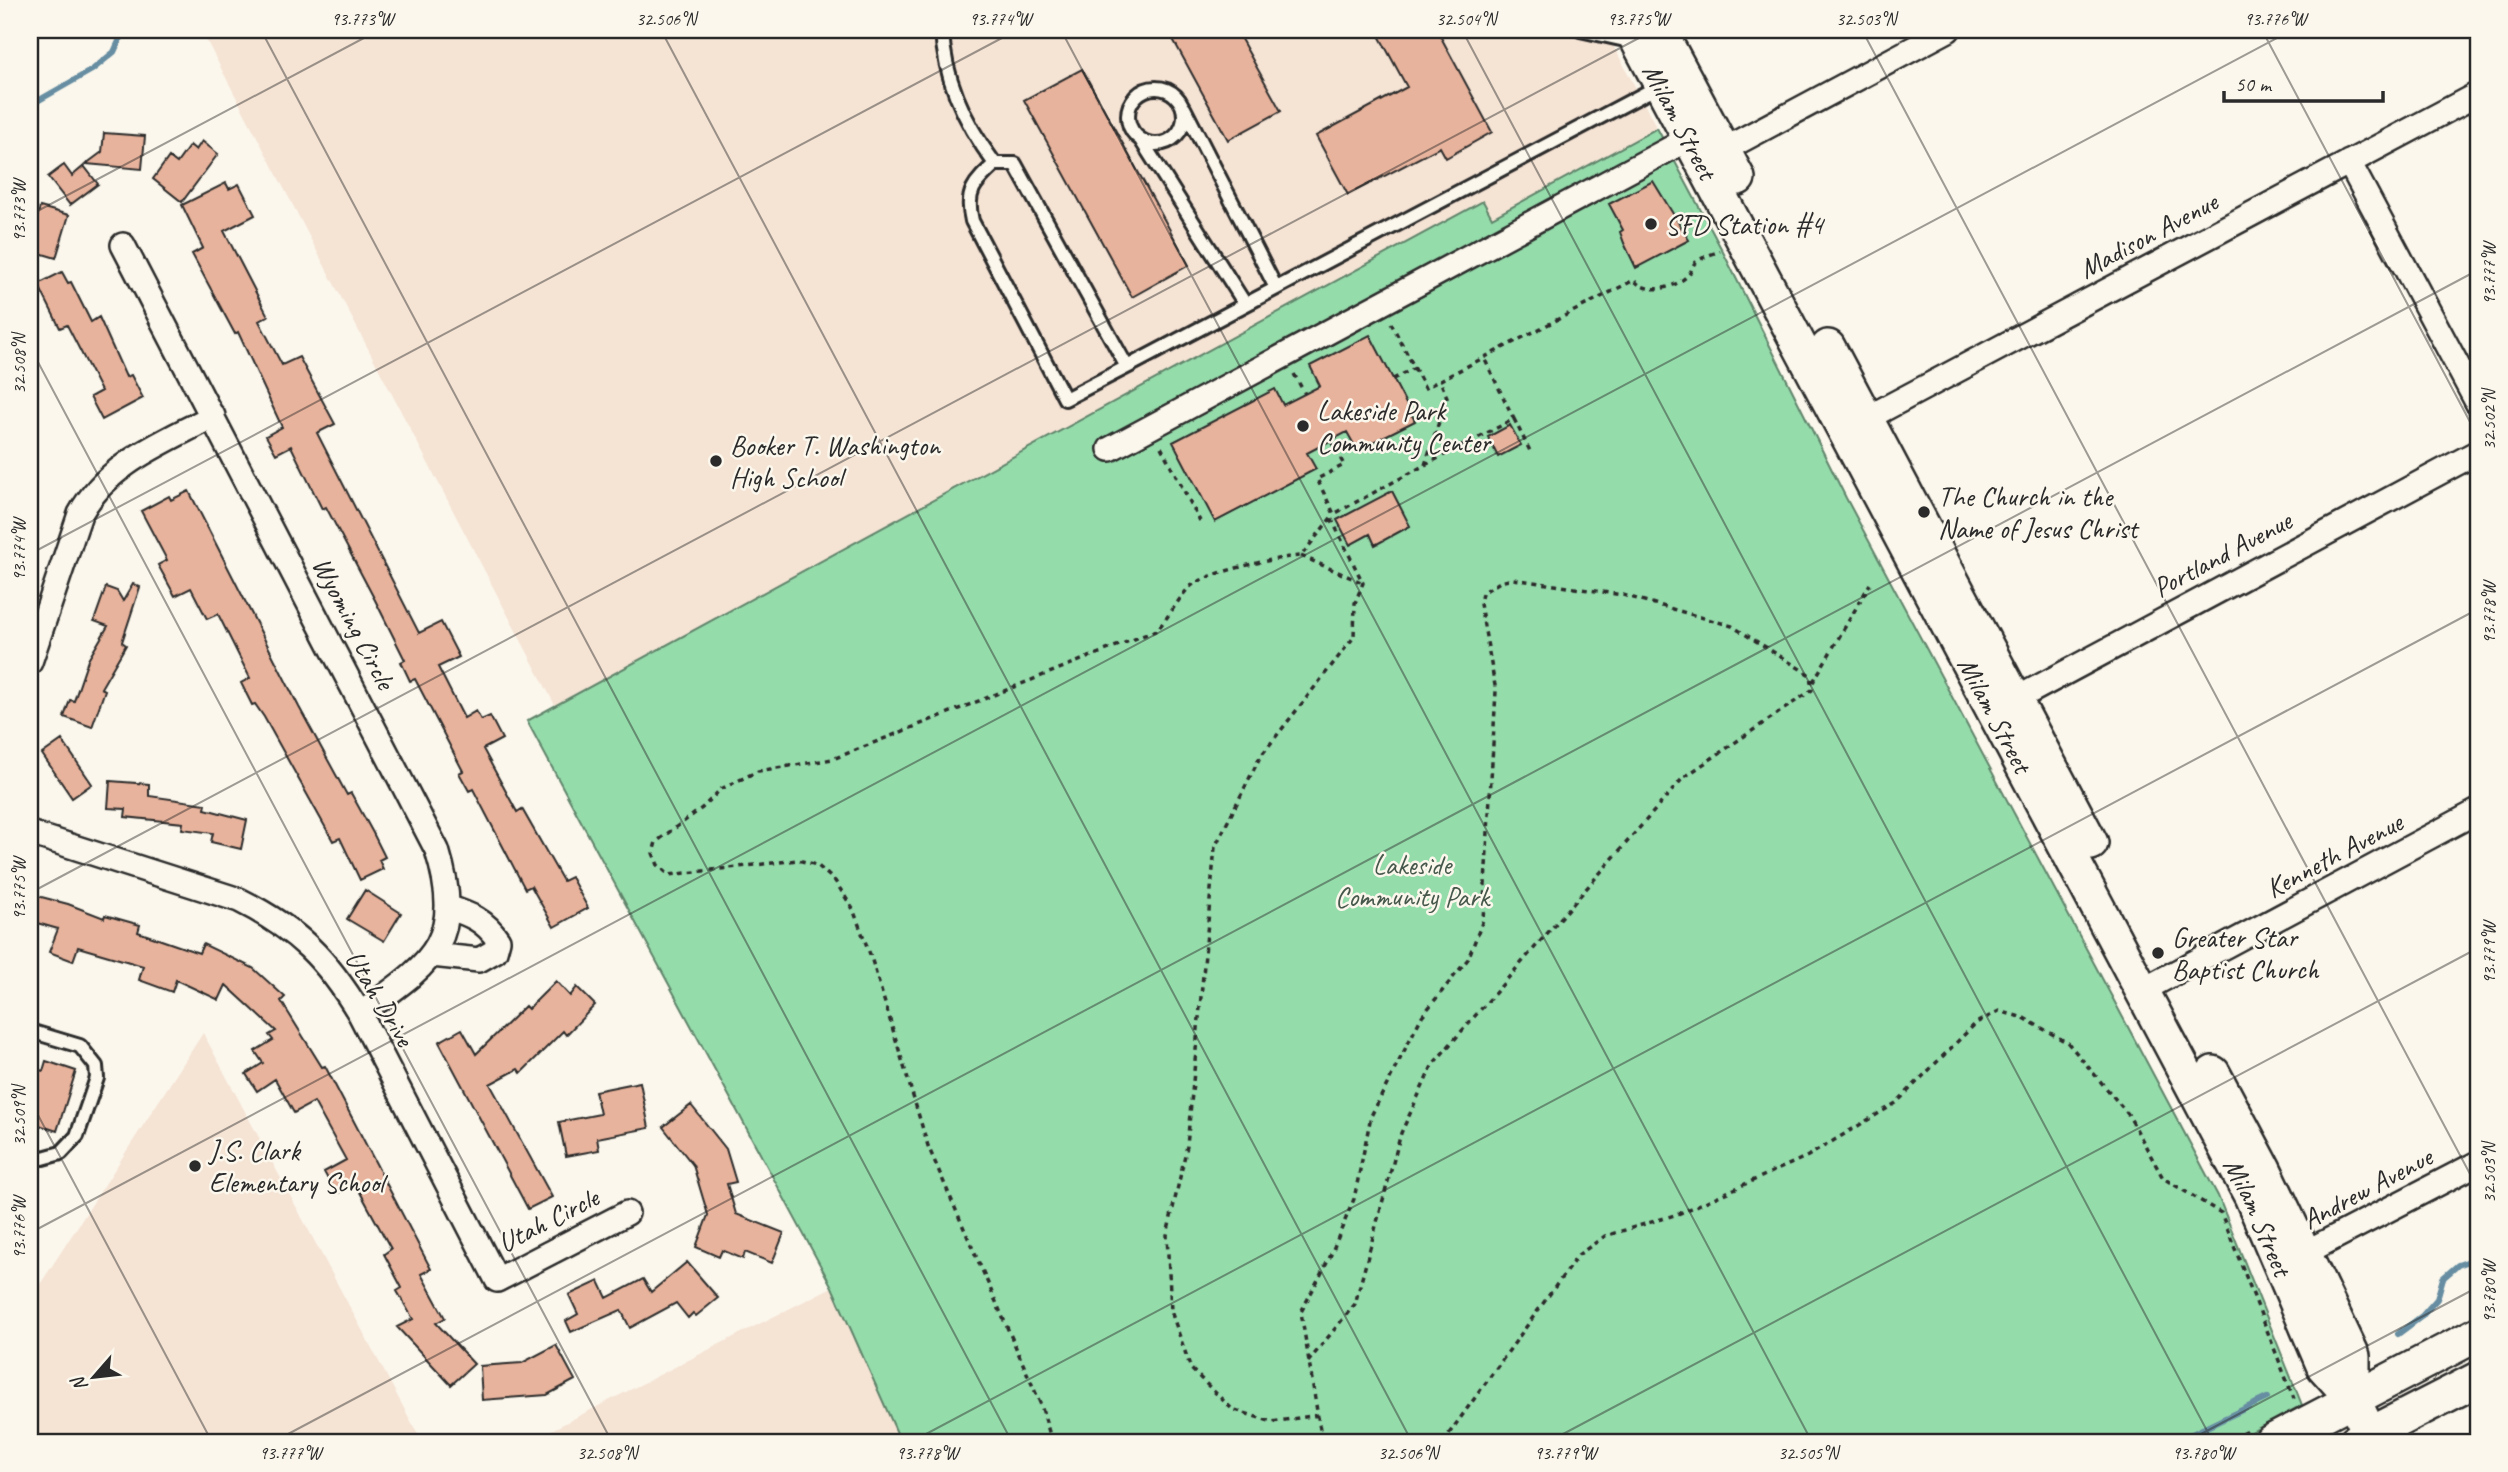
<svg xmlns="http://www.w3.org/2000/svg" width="2508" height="1472" font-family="Caveat,sans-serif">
<rect width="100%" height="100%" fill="#fbf7ec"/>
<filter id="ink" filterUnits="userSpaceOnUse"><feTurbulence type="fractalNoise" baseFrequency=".0143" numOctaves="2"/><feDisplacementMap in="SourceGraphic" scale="14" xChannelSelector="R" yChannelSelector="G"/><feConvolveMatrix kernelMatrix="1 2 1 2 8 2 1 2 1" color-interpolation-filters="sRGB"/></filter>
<g filter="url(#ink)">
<path fill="#f5e3d4" d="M201 30H1605L1657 128 1492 218 1483 201 555 705Z
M203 1033 422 1442H30V1300Z
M832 1287 901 1442H528Z"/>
<path fill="#95dcab" stroke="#60846b" stroke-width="2" d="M1657 128 1722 250 1846 498 2218 1196 2302 1405 2233 1442H901L832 1287 527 721 1483 201 1492 218Z"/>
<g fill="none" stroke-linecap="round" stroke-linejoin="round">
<path stroke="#668da1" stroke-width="6" d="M30 110 34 103 92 70 114 52 124 30
M2398 1334 2422 1316 2437 1299 2443 1278 2458 1265 2478 1258
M2163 1442 2192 1434 2267 1398"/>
</g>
<path fill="#e8b39c" stroke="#2b2b2b" stroke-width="2" d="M1168 30H1236L1281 111 1228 140Z
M1376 30H1437L1492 132 1446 158 1440 147 1348 195 1316 136 1407 87Z
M1082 69 1189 265 1132 297 1024 100Z
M104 133 145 136 142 169 86 164 102 152Z
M202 141 218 154 182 202 153 179 169 157 177 163 190 145 196 150Z
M64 165 72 176 84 166 98 184 70 205 48 177Z
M1653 181 1689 240 1636 268 1624 243 1620 232 1623 230 1609 204Z
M226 183 229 189 239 184 255 215 224 231 268 316 259 321 282 365 299 357 335 424 317 433 419 633 441 622 459 657 438 667 464 718 476 711 481 720 490 716 502 739 483 749 517 812 522 809 563 881 571 877 588 908 554 927 531 886 525 889 473 789 469 791 459 773 463 771 438 723 415 679 410 681 401 662 405 660 375 600 326 507 322 509 291 446 276 454 266 436 282 427 238 332 235 334 192 254 203 248 182 205Z
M40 207 69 215 56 258 33 251 36 243 30 241Z
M62 272 68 283 71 282 91 322 99 317 126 377 131 375 143 398 102 420 90 397 101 391 67 325 60 328 38 284Z
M1370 335 1415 421 1357 450 1347 432 1307 453 1316 469 1215 522 1173 442 1275 389 1283 405 1320 386 1310 366Z
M1510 425 1521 445 1498 457 1488 437Z
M189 491 299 707 347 795 351 793 373 833 385 857 379 860 383 869 360 880 340 838 333 841 264 717 255 704 252 705 241 683 250 678 218 614 207 619 191 588 175 596 158 565 167 560 141 511 169 496 171 500Z
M1392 491 1410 526 1375 545 1370 534 1350 545 1337 520Z
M133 584 140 587 122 642 126 645 101 688 105 690 92 727 64 717 70 700 74 701 88 660 108 626 94 621 106 587 117 591 123 601Z
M62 740 92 784 72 798 42 754Z
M110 781 149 784V796L206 804 205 809 247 820 241 849 211 842 213 833 182 829 183 823 125 817 126 809 108 808Z
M365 890 401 913 384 941 347 919Z
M30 894 68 904 104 918 105 915 140 925 138 932 199 953 203 944 253 968 285 997 281 1001 322 1067 325 1066 431 1269 421 1274 445 1318 436 1323 474 1364 451 1385 397 1327 413 1319 397 1291 402 1288 384 1254 391 1249 355 1183 336 1194 324 1172 346 1160 314 1102 294 1113 275 1079 257 1091 246 1074 263 1063 255 1051 273 1040 269 1035 276 1031 226 985 219 1000 176 980 172 992 139 980 143 966 78 947 73 961 49 952 58 929 30 921Z
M556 981 570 996 577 987 595 1005 566 1035 563 1031 521 1073 518 1069 490 1084 552 1197 528 1209 439 1042 462 1029 476 1054 525 1006 528 1009Z
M46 1061 76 1071 57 1131 30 1122V1067L43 1071Z
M640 1082 649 1128 597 1138 599 1150 566 1156 559 1122 600 1114 595 1091Z
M691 1105 726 1149 736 1182 727 1184 736 1214 784 1233 772 1263 745 1252 743 1259 722 1250 719 1257 696 1247 708 1215 693 1165 663 1127Z
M687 1262 718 1298 696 1316 693 1313 688 1318 676 1303 630 1328 621 1310 571 1332 566 1321 578 1314 569 1295 599 1281 607 1298 643 1279 651 1292Z
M556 1345 575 1380 547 1395 482 1400 480 1366 522 1363Z"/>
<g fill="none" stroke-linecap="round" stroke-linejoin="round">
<g stroke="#2b2b2b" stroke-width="18">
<path id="lane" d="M942 30C944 79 966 125 995 164H1015L1127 367 1661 85
M1580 30 1634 42
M1128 116a28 28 0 1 1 56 0a28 28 0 1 1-56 0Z
M1184 108 1276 288
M1141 140 1245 304
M995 164C974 183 965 192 972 221L1065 399 1127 367
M30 1031 80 1046 96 1066 97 1078 77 1136 61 1153 43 1158 30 1153"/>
</g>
<g stroke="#2b2b2b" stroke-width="28">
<path id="street" d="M1712 156 1948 30
M2349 162 2478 404
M123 245 437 850C466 944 430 963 360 1014
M1854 425 2478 94
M1110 449 1690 138
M30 662 80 514C108 463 163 443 213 416
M2003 706 2478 452
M30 833 239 900C297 929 327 959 360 1014L497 1280 627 1213
M432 955 479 960 495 951 498 940C485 920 469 914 447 907
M2143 990 2478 811
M2291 1260 2478 1163"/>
</g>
<g stroke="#2b2b2b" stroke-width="38">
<g id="secondary">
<path id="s1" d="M1632 30 2251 1196 2324 1367 2353 1399 2374 1442"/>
<path d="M1659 30 1738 178"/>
<path d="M1828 347 2091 843"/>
<path d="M2213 1073 2264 1169 2353 1356V1399"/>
<path d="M2271 1442 2478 1334"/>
<path d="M2355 1442 2478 1379"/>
</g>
</g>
<path stroke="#2b2b2b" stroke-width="3.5" stroke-dasharray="5 5" stroke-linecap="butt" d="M1391 323 1425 388 1634 280C1647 296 1677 288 1689 274 1692 271 1692 266 1695 263 1700 258 1712 254 1720 251
M1294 374 1305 394
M1393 379 1415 368
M1514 419 1531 453
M1331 441 1344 465 1317 479 1334 514 1425 465 1447 397 1440 381
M1161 447 1200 521
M1425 465 1514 419 1484 358
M1301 556 1361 582
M1813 682 1870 584
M1308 1362 1355 1304 1401 1133 1433 1064 1683 778 1812 690 1810 675 1732 626 1623 595 1513 579 1500 582 1482 593 1480 604 1496 691 1483 920 1468 959 1422 1016 1371 1116 1354 1199 1329 1259 1301 1312 1322 1442
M1318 1415 1272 1422 1232 1409 1191 1369 1171 1311 1167 1235 1187 1146 1215 847 1260 757 1354 637 1355 603 1363 583 1331 518
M1052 1442 1041 1405 928 1146 871 957 853 909 835 881 817 865 798 860 669 875 658 865 653 853 656 842 702 808 721 789 758 771 833 759 1157 630C1168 618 1182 593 1191 586 1209 572 1277 557 1301 556L1334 514
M1443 1442 1578 1255 1605 1236 1678 1214 1808 1156 1896 1103 1976 1023 1999 1011 2024 1018 2068 1043 2128 1114 2163 1178 2221 1213 2294 1399
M2224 1442 2247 1430"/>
<use href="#lane" stroke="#fbf7ec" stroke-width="12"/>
<use href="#street" stroke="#fbf7ec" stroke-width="23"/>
<use href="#secondary" stroke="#fbf7ec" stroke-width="33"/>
</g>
</g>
<path fill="none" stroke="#2b2b2b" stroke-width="2" stroke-opacity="0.45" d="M261 30 1012 1442M661 30 1412 1442M1061 30 1812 1442M1462 30 2213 1442M1862 30 2478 1189M2262 30 2478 437M30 215 379 30M30 347 612 1442M30 554 1017 30M30 893 1654 30M30 1100 212 1442M30 1233 2292 30M273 1442 2478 270M911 1442 2478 609M1548 1442 2478 948M2186 1442 2478 1287"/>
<g fill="#2b2b2b" stroke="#fbf7ec" stroke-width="2.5">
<circle cx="1651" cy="224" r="7"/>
<circle cx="1303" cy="426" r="7"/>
<circle cx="716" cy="461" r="7"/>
<circle cx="1924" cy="512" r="7"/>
<circle cx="2158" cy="953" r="7"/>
<circle cx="195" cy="1166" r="7"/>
</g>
<g text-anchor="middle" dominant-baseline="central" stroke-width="5" stroke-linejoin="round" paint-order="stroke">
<g font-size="28" fill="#2b2b2b" stroke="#fbf7ec">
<text stroke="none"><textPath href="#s1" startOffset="103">Milam Street</textPath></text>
<text transform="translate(2148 235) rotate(-28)">Madison Avenue</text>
<text transform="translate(2222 554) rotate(-28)">Portland Avenue</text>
<text transform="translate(354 623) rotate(62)">Wyoming Circle</text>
<text stroke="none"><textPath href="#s1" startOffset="775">Milam Street</textPath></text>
<text transform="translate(2334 855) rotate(-28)">Kenneth Avenue</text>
<text transform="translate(380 998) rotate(59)">Utah Drive</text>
<text transform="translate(2367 1188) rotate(-28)">Andrew Avenue</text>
<text stroke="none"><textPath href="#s1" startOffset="1342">Milam Street</textPath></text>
<text transform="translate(548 1220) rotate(-27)">Utah Circle</text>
</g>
<g font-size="28" fill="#2b2b2b" stroke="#fbf7ec" text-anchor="start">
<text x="1665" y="224">SFD Station #4</text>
<text x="1317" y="410">Lakeside Park<tspan x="1317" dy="32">Community Center</tspan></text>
<text x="730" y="445">Booker T. Washington<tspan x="730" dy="32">High School</tspan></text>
<text x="1938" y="496">The Church in the<tspan x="1938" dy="32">Name of Jesus Christ</tspan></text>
<text x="2172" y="937">Greater Star<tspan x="2172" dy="32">Baptist Church</tspan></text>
<text x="209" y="1150">J.S. Clark<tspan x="209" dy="32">Elementary School</tspan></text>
</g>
<g font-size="28" fill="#46574b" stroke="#fbf7ec">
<text x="1412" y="864">Lakeside<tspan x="1412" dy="32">Community Park</tspan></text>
</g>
</g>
<rect width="2508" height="1472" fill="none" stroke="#fbf7ec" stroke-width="77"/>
<g transform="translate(94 1377) rotate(242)" stroke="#fbf7ec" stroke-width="5" paint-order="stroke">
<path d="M0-5L12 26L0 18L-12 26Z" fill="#2b2b2b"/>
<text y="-10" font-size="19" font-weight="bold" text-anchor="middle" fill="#2b2b2b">N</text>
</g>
<path d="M2224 91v10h159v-10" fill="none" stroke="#2b2b2b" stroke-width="3.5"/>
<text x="2235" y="91" font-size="21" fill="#2b2b2b" stroke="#fbf7ec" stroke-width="5" paint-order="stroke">50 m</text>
<rect x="38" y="38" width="2432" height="1396" fill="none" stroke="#2b2b2b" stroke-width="2.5"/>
<g font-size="18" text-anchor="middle" fill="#2b2b2b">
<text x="362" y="25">93.773°W</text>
<text x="666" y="25">32.506°N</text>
<text x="1000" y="25">93.774°W</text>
<text x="1466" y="25">32.504°N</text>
<text x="1638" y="25">93.775°W</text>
<text x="1866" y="25">32.503°N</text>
<text x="2275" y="25">93.776°W</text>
<text transform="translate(19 211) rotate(-90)" y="6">93.773°W</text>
<text transform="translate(2489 274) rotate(-90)" y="6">93.777°W</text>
<text transform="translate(19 364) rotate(-90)" y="6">32.508°N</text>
<text transform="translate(2489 420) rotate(-90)" y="6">32.502°N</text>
<text transform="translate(19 550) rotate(-90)" y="6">93.774°W</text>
<text transform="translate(2489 613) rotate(-90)" y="6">93.778°W</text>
<text transform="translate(19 889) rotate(-90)" y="6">93.775°W</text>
<text transform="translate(2489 953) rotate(-90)" y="6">93.779°W</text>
<text transform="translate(19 1116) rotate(-90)" y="6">32.509°N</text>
<text transform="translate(2489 1173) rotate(-90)" y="6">32.503°N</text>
<text transform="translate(19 1228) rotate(-90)" y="6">93.776°W</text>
<text transform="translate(2489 1292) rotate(-90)" y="6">93.780°W</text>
<text x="290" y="1459">93.777°W</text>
<text x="607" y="1459">32.508°N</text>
<text x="927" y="1459">93.778°W</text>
<text x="1408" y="1459">32.506°N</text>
<text x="1565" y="1459">93.779°W</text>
<text x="1808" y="1459">32.505°N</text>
<text x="2203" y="1459">93.780°W</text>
</g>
</svg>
